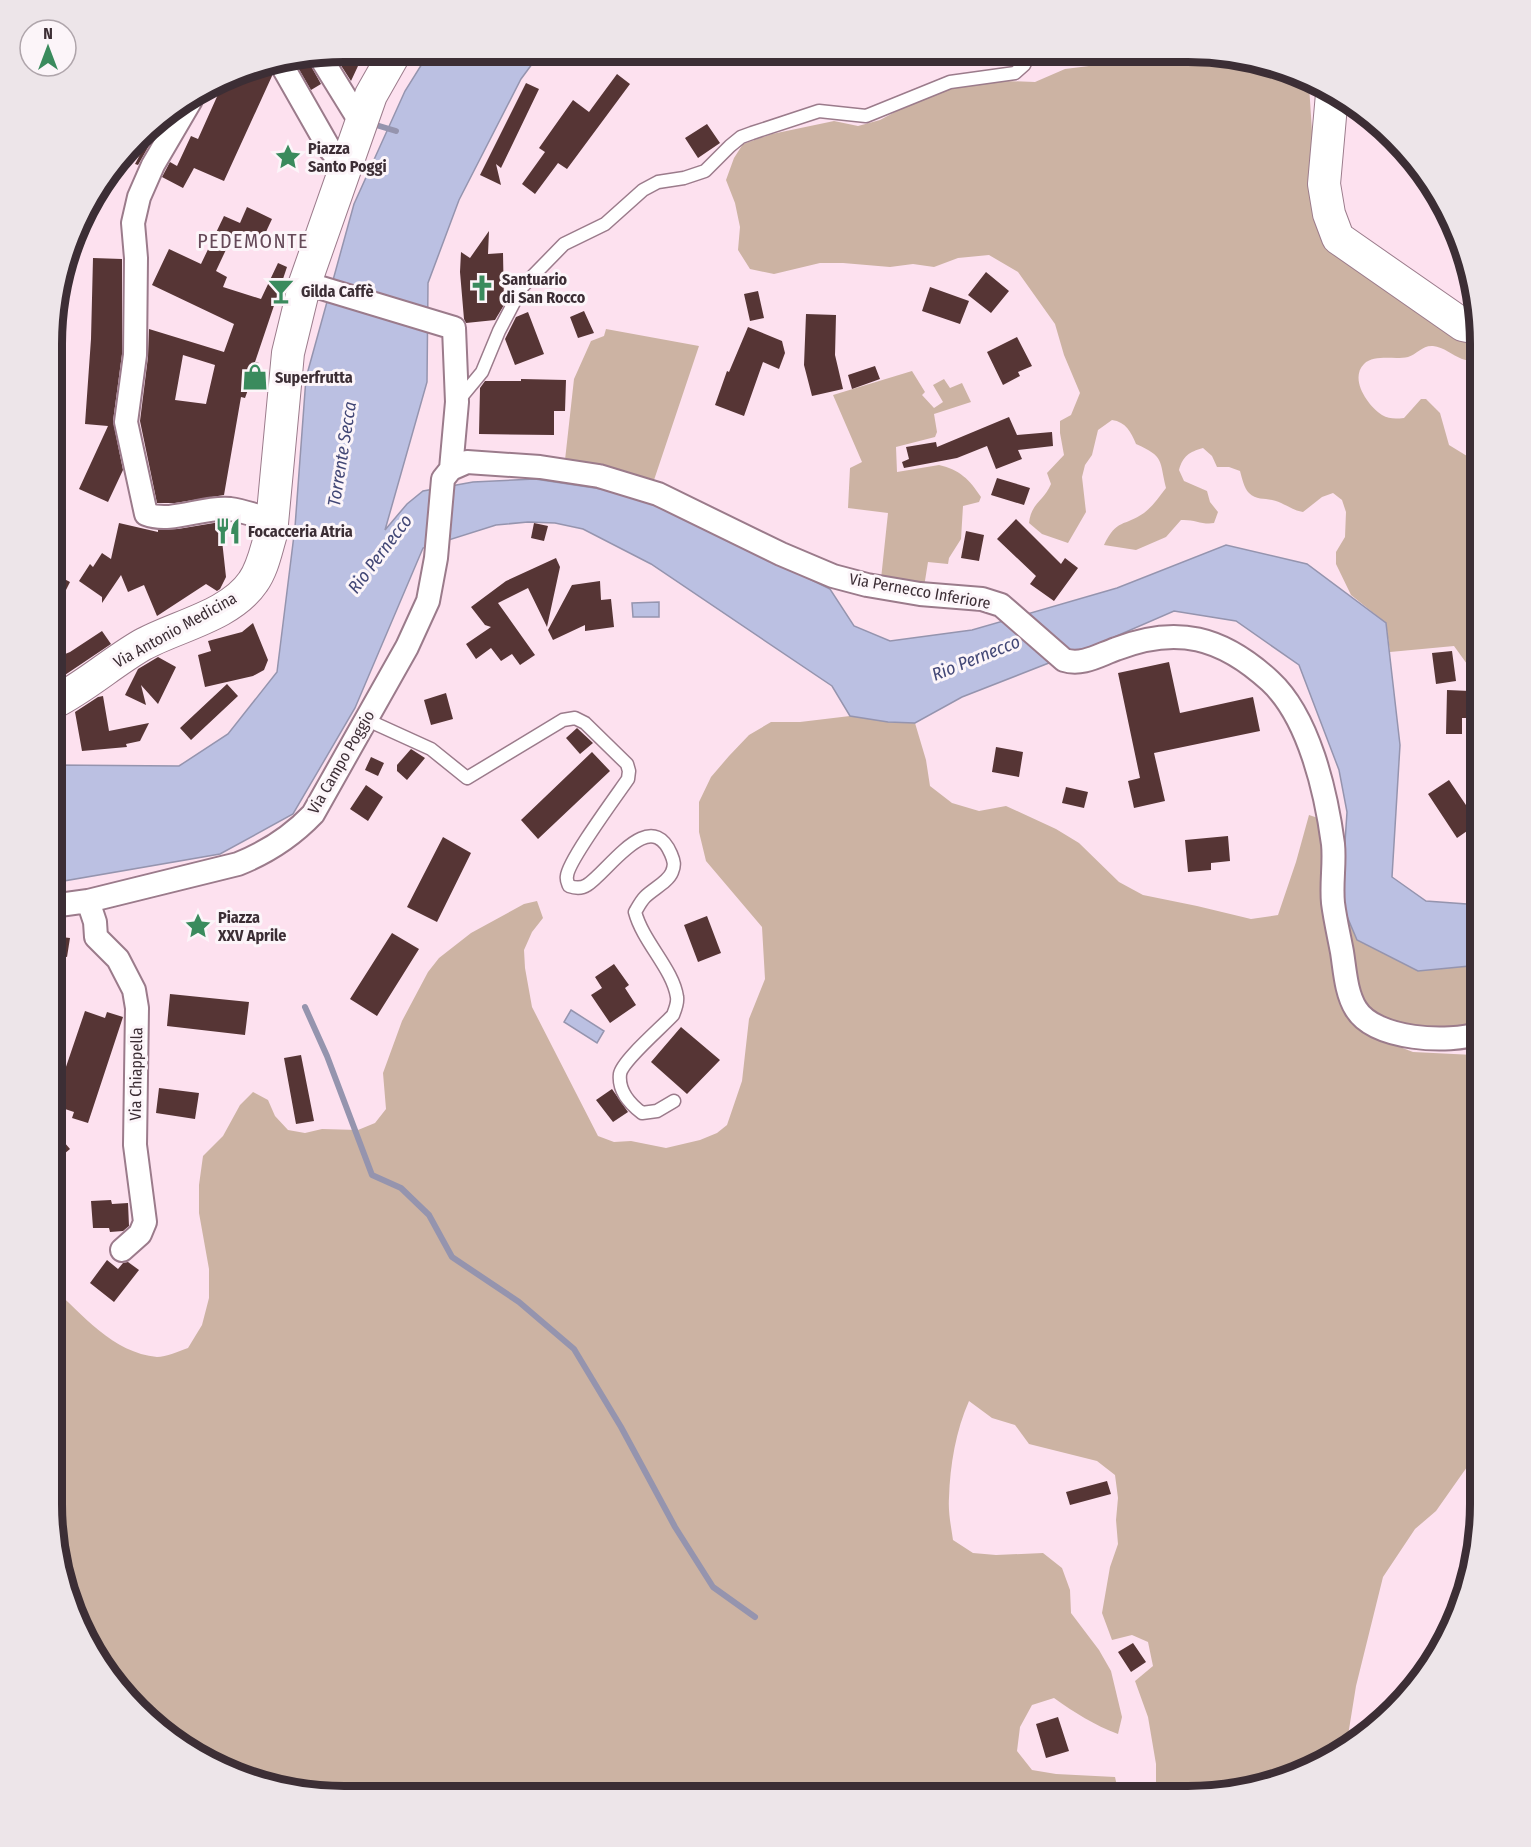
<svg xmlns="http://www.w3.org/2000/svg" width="1531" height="1847" font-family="'Fira Sans Condensed',sans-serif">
<rect width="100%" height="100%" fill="#fde1ef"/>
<path fill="#ccb3a3" d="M1109 53 1226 54 1309 85 1318 224 1331 247 1353 268 1436 324 1480 343V363C1474 362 1468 361 1462 359 1452 355 1444 347 1433 346 1423 345 1417 354 1408 357 1395 360 1374 354 1364 364 1349 379 1368 406 1382 415 1389 419 1395 419 1404 418L1421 399H1426L1440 413 1449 445 1480 464V689L1467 664 1454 646 1390 652 1386 623 1351 595 1336 564V552L1345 537 1346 512 1342 500 1333 493 1322 497 1303 512C1291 510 1283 502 1272 500 1264 498 1256 500 1249 493 1244 488 1242 478 1240 471L1229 467H1217L1212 456 1203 448C1189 452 1183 456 1179 470L1184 481 1207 491 1210 502 1218 512 1214 523C1202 525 1194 519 1181 520L1166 537 1136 550 1104 545C1117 518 1124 527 1144 513 1153 506 1159 497 1166 488 1159 460 1165 457 1136 444 1131 432 1126 422 1112 420L1098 430 1092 455 1085 465 1082 477 1086 512 1068 543 1042 534 1029 523C1031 503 1044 501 1051 484L1047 473 1064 455 1060 433V421L1071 415 1080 393 1064 355 1055 324 1018 272 989 255 958 258 934 267 913 264 890 267 843 263H820L774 274 750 269 738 250 740 227 735 203 726 180 734 158 743 144 772 134 834 121 858 126 880 120 908 105 952 88 1005 81 1035 82 1065 69 1097 65Z
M606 329 699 346 653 483 565 460 574 379 591 341 604 336Z
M912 371 925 392 922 395 934 408 943 402 933 385 944 379 950 388 962 383 971 402 934 414 937 432 935 437 896 447 897 472 939 465C960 470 969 479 981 497L979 502 963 506 961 539 949 558 948 564 928 562 924 587 881 579 888 513 848 508 850 468 862 462 833 395Z
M850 716 888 722 915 723 926 760 930 786 952 803 979 811 1006 806 1056 829 1079 843 1119 882 1143 895 1197 906 1251 919 1278 915 1296 862 1309 815 1321 819 1346 1007 1355 1025 1384 1041 1413 1052 1474 1055 1480 1052 1479 1450 1436 1511 1415 1529 1383 1577 1356 1686 1346 1748C1309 1776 1253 1790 1207 1795 1191 1797 1173 1795 1156 1795V1764L1148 1717 1135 1681 1153 1666 1148 1642 1132 1635 1112 1640 1102 1613 1110 1567 1118 1544 1116 1520 1118 1498 1115 1475 1097 1461 1029 1444 1015 1425 992 1418 969 1401C956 1430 950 1465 949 1498 948 1512 951 1526 953 1540L973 1553 996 1555 1043 1553 1062 1568 1070 1590 1071 1613 1099 1650 1111 1671 1122 1717 1118 1734C1094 1725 1075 1713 1054 1698L1032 1705 1020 1727 1017 1751 1032 1770 1056 1774 1115 1777 1119 1795H324L250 1781 181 1747 90 1650 61 1580 51 1504V1286C82 1314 113 1353 157 1357 166 1357 179 1351 188 1348L202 1325 209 1298V1269L199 1213V1185L203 1156 223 1136 240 1105 253 1092 268 1100 275 1116 288 1130 305 1133 322 1129 358 1130 375 1123 386 1109 383 1073 402 1021 428 972 439 958 471 933 524 904 537 901 543 918 532 932 524 950 525 968 532 1007 598 1136 614 1142 631 1141 666 1148 700 1140 717 1133 727 1125 742 1081 749 1019 765 979 762 927 706 861 699 832V802L711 777 729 756 749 735 771 722H800Z
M1341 902 1418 971 1480 965V1021L1452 1030H1431L1374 1015 1361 995Z"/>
<path fill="#bbc0e2" stroke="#9594ae" stroke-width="1.5" d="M430 51 541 52 521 79 459 200 428 283 427 382 385 530 407 504 423 491 473 482 535 479 608 490 656 504 830 589 854 626 890 641 972 630 1117 588 1226 545 1307 564 1386 623 1400 745 1392 877 1426 901 1480 905V965L1418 971 1357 940 1341 902 1347 812 1339 770 1299 665 1236 621 1174 611 1105 641 962 697 915 723 888 722 850 716 832 686 651 564 583 529 555 523 528 522 496 525 423 548 355 708 293 814 220 854 52 883 53 765 179 766 228 734 277 672 295 527 306 378 354 204 405 91Z
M659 602V617H633L632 603Z
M571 1010 604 1031 597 1043 564 1022Z"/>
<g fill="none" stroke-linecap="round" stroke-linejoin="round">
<path stroke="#9594ae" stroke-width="6" d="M376 125 396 131
M305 1007 327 1056 372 1175 401 1188 429 1215 452 1257 519 1302 574 1349 621 1427 675 1527 713 1587 755 1617"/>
</g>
<path fill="#563535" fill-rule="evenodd" d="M343 51H365L351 81 333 53Z
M306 57 321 84 311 90 293 59Z
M272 63 271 70 272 76 224 181 194 168 183 188 162 177 170 162 177 166 191 136 198 139 224 81 249 67Z
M617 74 630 84 567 169 558 163 535 194 522 184 545 152 539 148 573 100 589 112Z
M526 83 539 89 501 168 496 164 501 185 480 175Z
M167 114 138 165 135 164 142 151 133 146 151 123Z
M707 124 720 143 698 158 685 138Z
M247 207 272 219 257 251 231 239 216 271 227 277 223 287 261 299 278 263 287 267 255 362 259 363 255 376H253L245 398 241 397 224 495 175 503H157L140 421 148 357 149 329 224 352 234 324 152 285 169 249 201 264 224 216 240 223ZM183 355 215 365 206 404 175 400Z
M489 231 488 254 503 253 504 305 495 320 466 323 464 319 460 272 461 252 470 258Z
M93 258 122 259V354L113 421 123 470 108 502 79 489 108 426 85 424 91 339Z
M986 272 1009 291 991 313 968 295Z
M930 287 969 301 960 324 922 311Z
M758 291 764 318 750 321 744 294Z
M584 311 594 333 578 338 570 317Z
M528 312 544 354 515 365 505 339 516 317Z
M806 314 836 315 835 355 843 389 812 396 804 365Z
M748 327 782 341 785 353 779 369 763 362 744 416 715 405 727 371 729 372Z
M1017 337 1032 366 1018 372 1020 376 1003 385 987 352Z
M875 366 880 379 852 389 848 375Z
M521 379 566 380 565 411H554V435L479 434 480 388 485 381H521Z
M1009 417 1017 435 1052 432 1053 446 1018 450 1022 459 996 469 987 446 957 458 904 468 902 462 909 459 906 447 936 442 937 447Z
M997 478 1030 488 1024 505 991 495Z
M1016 519 1061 564 1065 558 1078 568 1054 601 1030 584 1036 576 997 539Z
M220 522 226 577 220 589 217 591 206 584 157 616 144 585 128 592 121 575 102 603V597L79 581 90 564 93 567 102 553 111 559 119 523 158 532V530L178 529Z
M534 523 548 526 544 541 531 538Z
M966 531 984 535 979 561 961 558Z
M556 558 560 567 547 627 528 588 498 603 535 655 520 665 512 654 501 661 491 648 476 659 466 644 491 627 485 625 471 607 506 581Z
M53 573 70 582 53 616Z
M600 581 601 600 611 599 614 627 585 631V625L553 640 548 630 572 585Z
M253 623 268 660 264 670 253 676 205 687 198 655 211 651 208 641 242 632Z
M102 631 111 644 53 683V659L70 652Z
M1452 651 1456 681 1436 684 1432 653Z
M158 657 176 667 158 704 141 685 146 705 125 695 138 669Z
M1169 662 1180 713 1253 697 1260 731 1154 753 1165 801 1134 808 1128 781 1140 778 1118 673Z
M227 684 238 696 191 740 180 728Z
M1447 690 1470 691 1469 718H1462V734H1446Z
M446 693 453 719 431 725 424 700Z
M103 696 109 731 149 723 140 741 126 744 127 747 82 751 75 712 98 697Z
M577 728 593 743 580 754 566 738Z
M996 747 1023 752 1019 777 992 772Z
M411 749 425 758 407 780 397 771V765Z
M592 752 610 771 538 839 521 820Z
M371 757 384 763 378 776 365 770Z
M1449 780 1470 811 1480 804V822L1457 838 1428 794Z
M366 785 383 797 368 821 350 809Z
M1066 787 1088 792 1084 808 1062 803Z
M1228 836 1230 861 1211 863V870L1188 872 1185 840Z
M443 837 471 853 437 922 407 907Z
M707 916 721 953 698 962 684 925Z
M392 933 419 949 377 1016 350 999Z
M52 936 70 938 67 957 52 954Z
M614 964 629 985 625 988 636 1005 610 1023 591 995 602 988 595 977Z
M170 994 249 1002 245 1035 167 1026Z
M85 1011 105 1018 107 1012 123 1017 88 1123 72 1118 74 1112 53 1105Z
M681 1027 720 1060 687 1094 651 1062Z
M301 1055 314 1121 296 1124 284 1058Z
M159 1088 199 1093 195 1119 156 1113Z
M612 1089 628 1112 613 1122 596 1100Z
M52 1128 70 1149 52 1164Z
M111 1200 112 1204 128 1203 129 1226 123 1231 110 1232 109 1228H93L91 1201Z
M107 1260 118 1269 123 1263 128 1262 139 1270 114 1302 90 1283Z
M1107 1481 1111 1494 1070 1505 1066 1492Z
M1133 1643 1146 1662 1131 1672 1118 1652Z
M1058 1717 1069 1751 1046 1758 1036 1724Z"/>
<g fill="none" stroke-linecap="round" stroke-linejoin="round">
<g stroke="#9b7b8b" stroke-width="15">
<path id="service" d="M1036 53H1049
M458 401 482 372 499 331 522 287 564 244 605 224 643 190 658 182 684 178 705 171 730 146 741 137 752 133 819 111 866 116 950 82 1015 73 1024 65 1030 53
M365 719 431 749 467 778 563 720 575 718 585 723 627 764 629 771 628 779C617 795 568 861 567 876 566 880 568 883 569 886 575 888 581 889 587 885 608 872 650 805 671 854 674 861 675 865 672 872 668 882 653 889 645 897 641 901 638 907 635 912 643 942 673 969 677 997 678 1003 675 1010 673 1015 662 1027 622 1061 620 1074 618 1091 630 1104 642 1113L657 1111 674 1101"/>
</g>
<g stroke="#9b7b8b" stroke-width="26">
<path id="minor" d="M319 55 361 123
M284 69 329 148 346 168
M191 100 153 165 139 197 133 223 136 258 135 355 126 422 146 514C172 524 203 506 230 509 244 511 258 516 271 520
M305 283 454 328 457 402 451 469
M88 901 95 922 96 937 118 959 134 990 137 1008 135 1145 145 1222 140 1234 122 1250
M52 906 88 901 238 864C268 852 291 837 313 814L407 647 428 601 436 558 443 479 451 469 467 462 540 467 599 476 658 494 781 554 833 576 867 585 920 594 982 599 1001 605 1064 660C1082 666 1099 655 1116 649 1177 625 1222 637 1270 681 1309 717 1326 792 1333 844 1335 863 1331 883 1333 903 1335 919 1339 936 1342 952 1345 971 1346 993 1356 1009 1375 1040 1449 1044 1480 1033"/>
</g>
<g stroke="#9b7b8b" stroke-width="34">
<path id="secondary" d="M1332 94 1324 184 1329 214 1338 238 1463 325 1478 328
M53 703C85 687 111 663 142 645 176 626 230 616 253 582 263 568 266 550 271 534L288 353 305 283 371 95 396 51"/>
</g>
<use href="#service" stroke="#fff" stroke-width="12"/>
<use href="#minor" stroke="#fff" stroke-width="22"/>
<use href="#secondary" stroke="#fff" stroke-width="32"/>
</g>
<defs>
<g id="sight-bare" transform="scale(2.07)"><path d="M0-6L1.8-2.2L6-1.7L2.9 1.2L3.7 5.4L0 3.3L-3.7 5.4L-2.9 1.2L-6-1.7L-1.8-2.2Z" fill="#3a8b5d" stroke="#fcf5f9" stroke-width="2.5" paint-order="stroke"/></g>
<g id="church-bare" transform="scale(2.07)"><path d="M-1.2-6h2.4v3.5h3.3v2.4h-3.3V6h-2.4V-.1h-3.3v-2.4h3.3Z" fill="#3a8b5d" stroke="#fcf5f9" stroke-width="2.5" paint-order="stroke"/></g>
<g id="bar-bare" transform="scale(2.07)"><path d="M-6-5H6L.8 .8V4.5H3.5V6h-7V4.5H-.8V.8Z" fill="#3a8b5d" stroke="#fcf5f9" stroke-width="2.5" paint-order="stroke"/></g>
<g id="shop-bare" transform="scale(2.07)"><path d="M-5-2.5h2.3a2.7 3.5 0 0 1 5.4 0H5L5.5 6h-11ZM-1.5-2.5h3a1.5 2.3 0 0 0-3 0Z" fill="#3a8b5d" stroke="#fcf5f9" stroke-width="2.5" paint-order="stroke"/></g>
<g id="restaurant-bare" transform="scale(2.07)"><path d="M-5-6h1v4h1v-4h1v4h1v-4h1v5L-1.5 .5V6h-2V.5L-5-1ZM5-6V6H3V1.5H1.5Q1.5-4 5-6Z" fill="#3a8b5d" stroke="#fcf5f9" stroke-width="2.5" paint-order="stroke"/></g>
</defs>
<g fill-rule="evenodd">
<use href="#sight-bare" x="288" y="157"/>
<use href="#church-bare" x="482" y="288"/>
<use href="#bar-bare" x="281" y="291"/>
<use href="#shop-bare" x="255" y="377"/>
<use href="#restaurant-bare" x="228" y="531"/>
<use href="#sight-bare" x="198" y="926"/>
</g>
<g text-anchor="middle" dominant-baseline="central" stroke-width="6" stroke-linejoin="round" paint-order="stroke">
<g font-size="16" font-weight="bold" fill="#3c2e35" stroke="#fcf5f9" text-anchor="start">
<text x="308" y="148">Piazza<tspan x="308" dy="18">Santo Poggi</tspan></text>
<text x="502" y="279">Santuario<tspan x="502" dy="18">di San Rocco</tspan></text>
<text x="301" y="291">Gilda Caffè</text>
<text x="275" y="377">Superfrutta</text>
<text x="248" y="531">Focacceria Atria</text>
<text x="218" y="917">Piazza<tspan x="218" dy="18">XXV Aprile</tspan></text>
</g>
<g font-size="16" fill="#3c2e35" stroke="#fcf5f9">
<text transform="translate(920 591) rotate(10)">Via Pernecco Inferiore</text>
<text transform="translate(175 630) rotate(-29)">Via Antonio Medicina</text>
<text transform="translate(341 762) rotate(-60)">Via Campo Poggio</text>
<text transform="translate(136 1074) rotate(-89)">Via Chiappella</text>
</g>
<g font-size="18" font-style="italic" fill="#424776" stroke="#fcf5f9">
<text transform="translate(342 454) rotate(-81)">Torrente Secca</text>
<text transform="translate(380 554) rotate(-53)">Rio Pernecco</text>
<text transform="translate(976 658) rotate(-22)">Rio Pernecco</text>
</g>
<g font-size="20" letter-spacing="1.5" fill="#654958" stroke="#fcf5f9">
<text x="253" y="241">PEDEMONTE</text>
</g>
</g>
<path d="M0 0H1531V1847H0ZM344 62H1188A282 282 0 0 1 1470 344V1504A282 282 0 0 1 1188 1786H344A282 282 0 0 1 62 1504V344A282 282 0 0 1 344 62Z" fill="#ede5e9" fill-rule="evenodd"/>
<path fill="none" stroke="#3c2e35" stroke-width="8" d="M344 62H1188A282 282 0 0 1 1470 344V1504A282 282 0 0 1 1188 1786H344A282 282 0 0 1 62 1504V344A282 282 0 0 1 344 62Z"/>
<g transform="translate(48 48)"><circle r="28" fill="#fcf5f9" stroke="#afa5ab" stroke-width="1.5"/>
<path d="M0-4.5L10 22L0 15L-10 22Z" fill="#3a8b5d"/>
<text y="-9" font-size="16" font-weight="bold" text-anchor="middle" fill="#3c2e35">N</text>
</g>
</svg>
